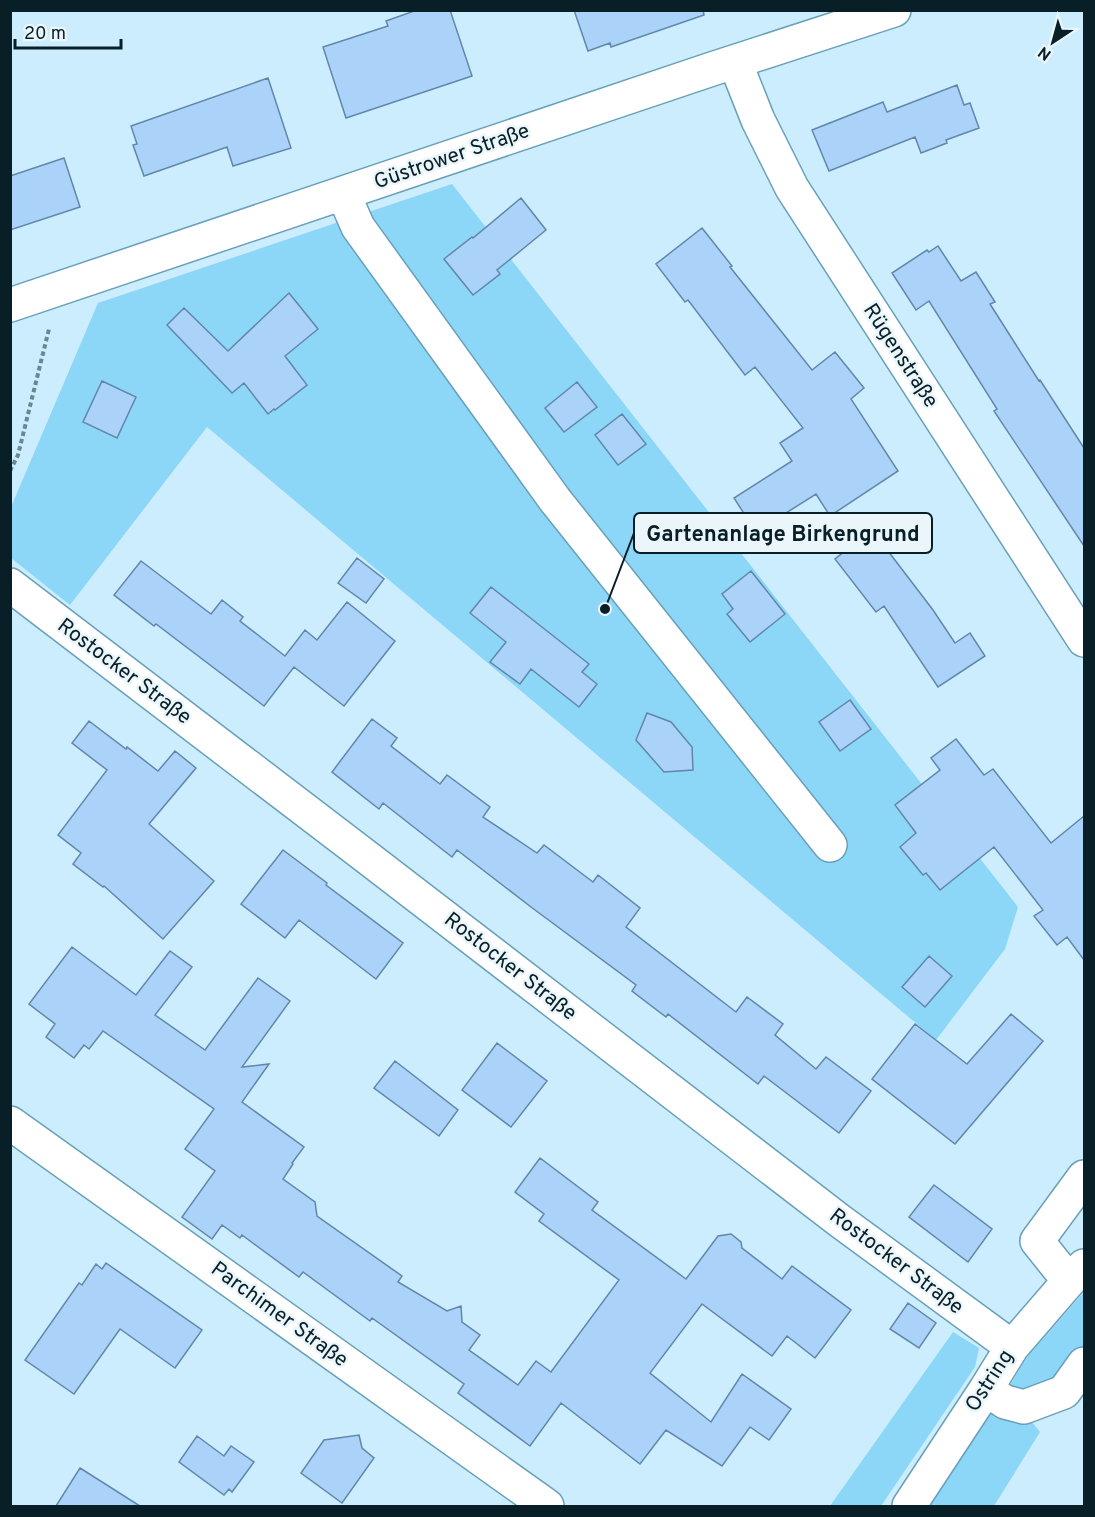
<svg xmlns="http://www.w3.org/2000/svg" width="1095" height="1517" font-family="Overpass,sans-serif">
<rect width="100%" height="100%" fill="#ccedfd"/>
<path fill="#8cd6f7" d="M452 184 1018 907 1005 949 936 1040 207 427 70 605 11 558V507L98 303Z
M1084 1292V1349L1063 1376 1028 1393 1009 1387 1027 1357Z
M953 1332 979 1348 975 1367 881 1506H830Z
M990 1414 1027 1416 1040 1432 994 1506H924L947 1471Z"/>
<path fill="#abd3f9" stroke="#6187aa" stroke-width="1.5" d="M417 10H450L472 76 346 118 323 47 388 26 386 21Z
M574 10H703L704 15 611 47 610 43 588 51Z
M268 78 291 148 233 166 227 147 144 176 133 145 137 144 131 126Z
M957 85 964 105 970 103 979 128 946 140 947 143 921 153 915 137 829 171 812 130 883 102 887 112Z
M64 158 80 207 10 230V176Z
M521 198 546 230 497 270 500 274 473 295 444 259 472 237 473 238Z
M702 228 732 266 730 267 812 370 835 352 864 388 851 399 898 471 830 516 816 494 756 532 734 498 792 461 780 443 803 428 755 367 745 375 688 300 685 302 656 264Z
M938 246 961 281 976 272 995 302 990 304 1039 381 1040 380 1084 448V546L994 411 997 409 929 301 916 310 892 273 927 250 929 252Z
M289 293 318 329 285 356 307 385 275 410 274 409 268 414 244 383 232 393 167 325 184 308 228 351Z
M102 381 136 397 117 438 83 422Z
M577 382 597 407 564 432 545 408Z
M622 414 646 444 618 465 595 435Z
M872 530 933 610 955 643 970 633 985 656 938 687 884 606 876 612 835 559Z
M357 558 384 579 366 603 338 583Z
M141 561 211 614 222 600 243 617 240 621 285 656 305 630 317 640 347 602 395 641 344 706 294 667 264 706 156 624 154 626 114 595Z
M751 571 785 614 750 642 727 614 733 609 722 594Z
M491 587 589 664 582 672 597 684 579 707 531 669 520 684 490 662 506 642 470 613Z
M850 700 871 729 840 751 819 722Z
M647 713 671 722 692 747 693 770 664 772 636 740Z
M372 719 397 738 391 746 440 784 447 775 490 807 483 817 537 853 544 845 593 882 598 875 640 908 626 927 736 1012 747 997 783 1024 775 1035 816 1069 826 1057 871 1091 839 1133 764 1076 758 1084 668 1014 666 1017 632 991 636 985 531 907 457 850 452 857 383 803 379 809 332 772Z
M89 721 126 749 127 747 158 771 175 751 196 768 149 824 214 881 163 939 104 886 103 887 73 864 81 853 58 835 107 770 72 743Z
M956 739 984 775 993 769 1051 843 1084 816V960L1067 937 1057 945 1034 916 1043 910 994 847 940 890 926 873 923 875 900 847 916 833 895 805 940 770 931 758Z
M283 850 327 883 326 885 403 943 376 979 299 920 285 938 241 904Z
M72 947 136 995 170 951 192 967 155 1015 205 1050 258 978 290 1001 242 1067 269 1064 242 1102 304 1147 292 1163 293 1164 283 1179 315 1202 317 1216 402 1276 398 1282 447 1311 461 1306 462 1322 480 1335 469 1350 518 1385 536 1361 551 1372 619 1280 539 1221 544 1214 515 1192 540 1158 598 1202 592 1210 686 1279 718 1236 731 1234 741 1242 742 1248 782 1279 792 1266 851 1310 815 1358 787 1336 772 1356 702 1304 650 1373 711 1422 742 1374 791 1409 769 1440 750 1427 722 1466 666 1430 640 1464 561 1403 530 1446 458 1393 464 1384 372 1318 370 1321 303 1272 299 1277 242 1235 240 1238 222 1225 212 1239 182 1217 215 1171 185 1149 214 1109 103 1031 89 1049 84 1045 74 1058 46 1037 55 1024 29 1004Z
M929 956 952 976 925 1007 902 987Z
M1011 1014 1043 1041 955 1144 872 1079 915 1024 967 1064Z
M497 1043 547 1081 511 1127 462 1090Z
M395 1061 458 1110 439 1136 374 1088Z
M934 1185 992 1229 968 1262 909 1217Z
M106 1263 202 1330 175 1368 120 1329 74 1394 25 1360 79 1283 82 1285 96 1264 102 1269Z
M908 1303 936 1323 919 1348 890 1329Z
M359 1435 362 1448 374 1458 342 1503 301 1473 324 1440Z
M197 1436 224 1456 231 1446 254 1462 232 1492 229 1489 224 1495 179 1462Z
M80 1468 140 1506H56Z"/>
<g fill="none" stroke-linecap="round" stroke-linejoin="round">
<g stroke="#69a0b9" stroke-width="36">
<path id="minor" d="M735 62 758 120 792 188 1084 640
M343 193 358 227 555 500 830 845
M10 305 712 69 894 10
M10 585 364 855 840 1221 1012 1347
M10 1123 547 1506
M1069 1281 1037 1241 1084 1177
M986 1389 1005 1402 1024 1407 1064 1392 1084 1364
M909 1506 986 1389 1012 1347 1069 1281 1084 1266"/>
</g>
<path stroke="#6a8692" stroke-width="4" stroke-dasharray="4.5 3" stroke-linecap="butt" d="M10 471 18 455 49 329"/>
<use href="#minor" stroke="#fff" stroke-width="33"/>
</g>
<g text-anchor="middle" dominant-baseline="central" stroke-width="5" stroke-linejoin="round" paint-order="stroke">
<g font-size="21" fill="#081f28" stroke="#ebf6fb">
<text transform="translate(452 157) rotate(-19)">Güstrower Straße</text>
<text transform="translate(900 356) rotate(57)">Rügenstraße</text>
<text transform="translate(124 672) rotate(37)">Rostocker Straße</text>
<text transform="translate(510 967) rotate(38)">Rostocker Straße</text>
<text transform="translate(896 1262) rotate(37)">Rostocker Straße</text>
<text transform="translate(279 1315) rotate(36)">Parchimer Straße</text>
<text transform="translate(990 1381) rotate(-57)">Ostring</text>
</g>
</g>
<path fill="none" stroke="#081f28" stroke-width="2" d="M605 609L634 533"/>
<circle fill="#081f28" stroke="#ebf6fb" stroke-width="2" cx="605" cy="609" r="6"/>
<rect fill="#ebf6fb" stroke="#081f28" stroke-width="2" x="634" y="513" width="298" height="40" rx="6"/>
<g font-size="22" text-anchor="middle" font-weight="bold" fill="#081f28">
<text x="783" y="541">Gartenanlage Birkengrund</text>
</g>
<rect width="1095" height="1517" fill="none" stroke="#081f28" stroke-width="24"/>
<g transform="translate(1053 42) rotate(216)" stroke="#ebf6fb" stroke-width="4.5" paint-order="stroke">
<path d="M0-4.5L10 22L0 15L-10 22Z" fill="#081f28"/>
<text y="-9" font-size="16" font-weight="bold" text-anchor="middle" fill="#081f28">N</text>
</g>
<path d="M15 39v9h106v-9" fill="none" stroke="#081f28" stroke-width="3"/>
<text x="24" y="39" font-size="18" fill="#081f28" stroke="#ebf6fb" stroke-width="4.5" paint-order="stroke">20 m</text>
</svg>
